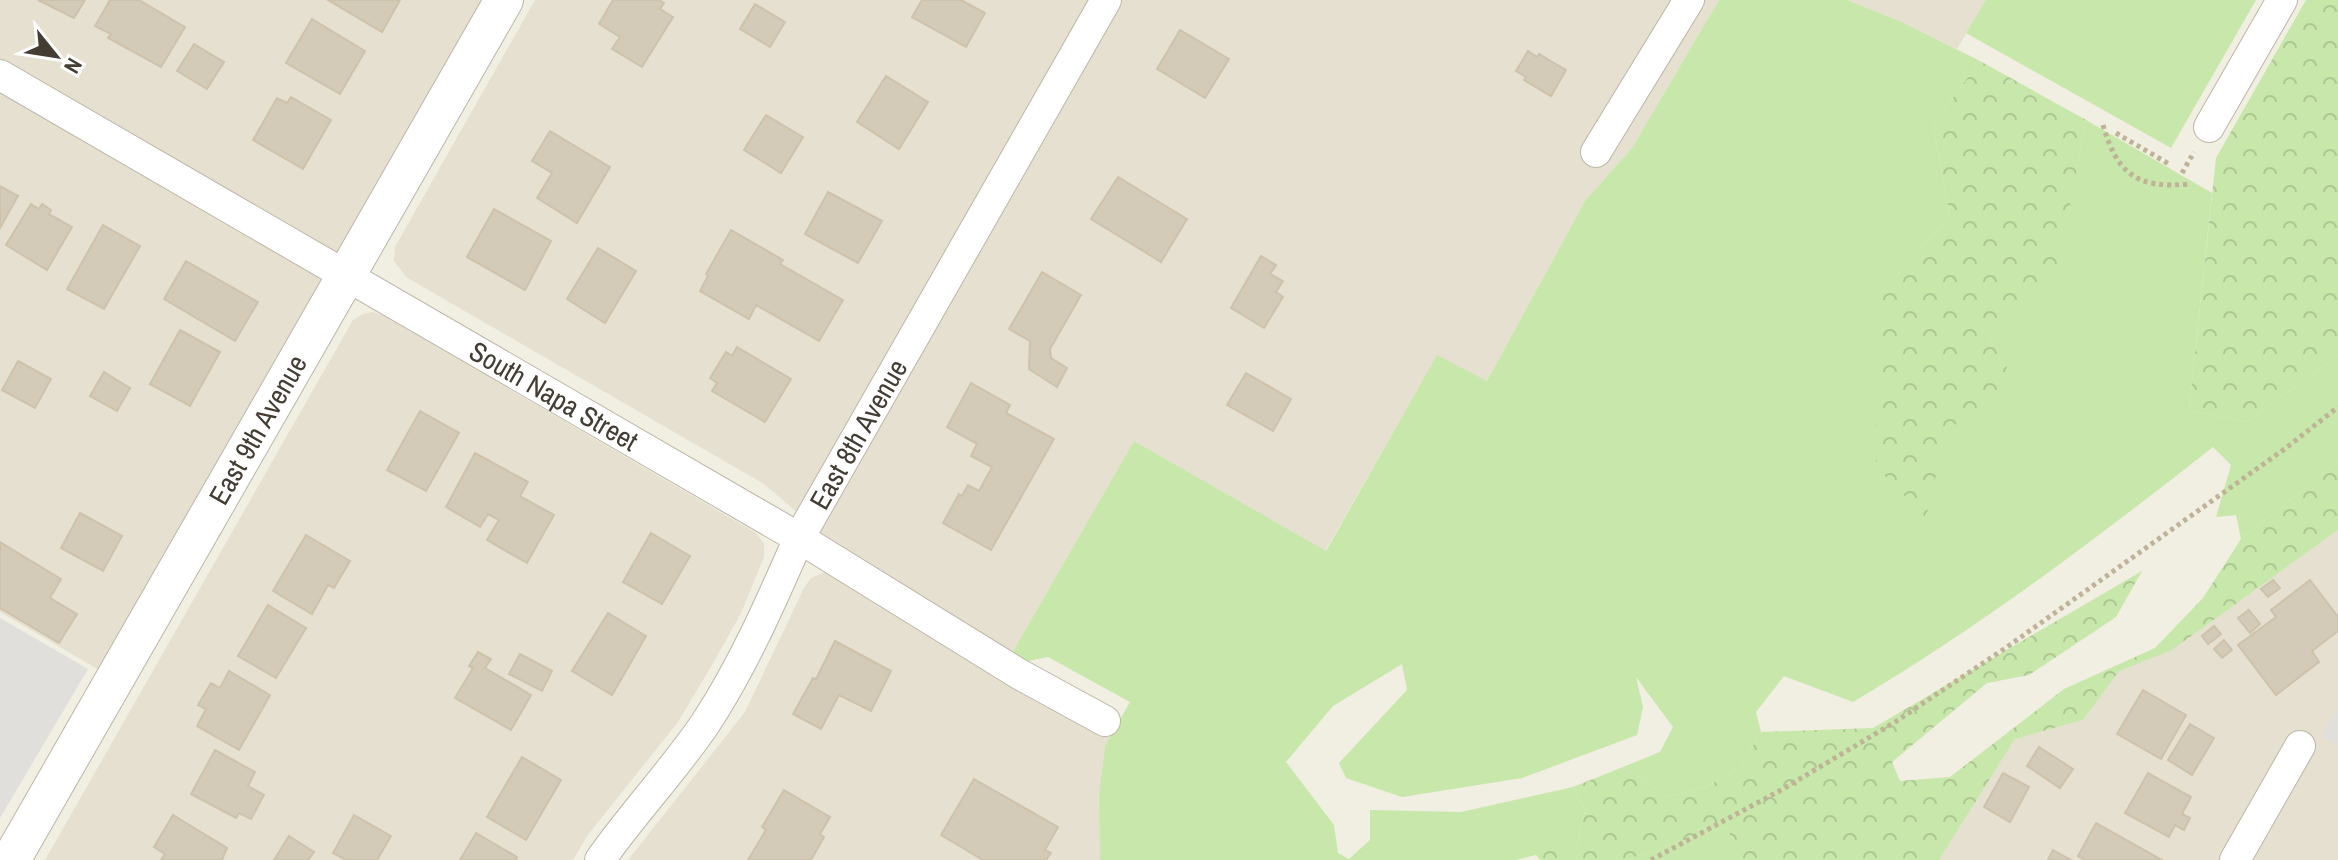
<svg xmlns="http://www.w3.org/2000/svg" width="2338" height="860" font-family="'Archivo Narrow',sans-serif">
<defs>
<pattern id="forest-crowns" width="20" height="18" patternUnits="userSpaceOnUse" patternTransform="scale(2)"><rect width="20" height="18" fill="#c8e7aa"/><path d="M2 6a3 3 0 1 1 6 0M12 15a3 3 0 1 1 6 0" fill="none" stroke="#adc793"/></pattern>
</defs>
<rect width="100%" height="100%" fill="#f1eee2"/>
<path fill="#e5e0d0" d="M0 0H483L101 671 0 612Z
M535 0H1719L1632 148 1585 201 1487 381 1437 356 1325 551 1134 441 1012 653 846 554 764 484 406 277 394 261 395 247Z
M1847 0H1986L1957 49 1902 22Z
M373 312 382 315 756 533 764 544V557L741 613 716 658 678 722 587 836 573 860H45L353 320 363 314Z
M2338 530V860H1939L2015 739 2083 720 2119 670 2172 650Z
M825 572 837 573 1112 735 1105 746 1099 794 1100 860H628L745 712 804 588 811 578Z"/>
<path fill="#c8e7aa" d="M1719 0H1847L1902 22 1980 61 1933 125 1950 216 1878 297 1926 517 1947 429 2016 384 1989 339 2058 267 2086 120 2212 193 2189 410 2246 422 2338 356V462L2241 539 2236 515 2216 517 2231 465 2213 447C2097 538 1980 627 1853 702L1784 676 1756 712 1761 732 1740 768 1706 787 1669 797 1623 767 1660 752 1673 727 1636 677 1643 707 1637 735 1522 778 1402 797 1346 778 1339 763 1407 690 1402 664 1333 706 1286 762 1334 825 1338 853 1349 859 1370 840V810L1461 812 1573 787 1585 811 1577 844 1516 860H1100L1099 794 1105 746 1130 702 1048 657 1028 661 1012 653 1134 441 1326 551 1437 355 1487 381 1585 201 1632 148Z
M1986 0H2256L2171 148 1966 33Z
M1724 827 1745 853 1739 860H1626Z"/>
<path fill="url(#forest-crowns)" d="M2306 0H2338V356L2246 422 2189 410 2216 158Z
M1980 61 2086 120 2058 270 1989 339 2017 384 1947 430 1926 518 1876 467 1878 297 1950 216 1933 125Z
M2338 462V530L2172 650 2119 671 2083 720 2015 739 1939 860H1739L1745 853 1724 827 1626 860H1540L1535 854 1577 844 1585 811 1573 787 1623 767 1669 797 1706 787 1740 768 1761 732 1873 728 2142 571 2116 617 2029 675 1987 683 1892 762 1900 781 1950 777 2064 689 2155 648 2203 598 2241 539Z"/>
<path fill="#e1dfdb" d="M0 618 88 669 0 818Z
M2338 709V745L2322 736Z"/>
<path fill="#d3cab8" stroke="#cec2ab" stroke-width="2" d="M38 0H85L74 18Z
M110 0H139L185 27 161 67 108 38 111 34 95 26Z
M328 0H400L382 32Z
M613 0H659L664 3 660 9 673 17 642 67 612 49 620 37 599 24Z
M922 0H961L985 13 966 47 912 17Z
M755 4 785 22 770 47 740 29Z
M312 19 365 51 340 94 286 63Z
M1180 30 1229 59 1205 98 1157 69Z
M194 44 224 62 207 89 177 71Z
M1528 51 1537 57 1539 54 1566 70 1551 96 1524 80 1526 77 1516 71Z
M886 76 928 102 899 149 857 122Z
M291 97 331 120 303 169 253 140 277 98 287 103Z
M766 115 803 137 781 173 744 150Z
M550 131 610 167 577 223 537 198 552 173 532 161Z
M1118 177 1187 219 1161 262 1091 219Z
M0 186 18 196 0 228Z
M828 192 882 221 858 263 805 234Z
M31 204 39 209 42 204 51 210 49 214 72 227 47 270 6 245Z
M494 209 551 241 525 290 467 257Z
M103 225 140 246 104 309 67 289Z
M731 230 783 260 780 264 843 300 819 341 756 305 749 319 700 291 708 276 706 274Z
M598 248 636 271 605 323 567 299Z
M1261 256 1276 265 1270 274 1283 281 1276 292 1283 297 1264 328 1231 308Z
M186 261 258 302 235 341 164 299Z
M1042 272 1081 295 1050 349 1051 358 1067 368 1057 387 1029 369 1030 341 1009 329Z
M180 330 220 352 190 406 150 384Z
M737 347 791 379 765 422 712 391 717 383 710 378 726 352 732 356Z
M18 361 51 379 35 408 2 390Z
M104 372 130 388 117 411 90 396Z
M1246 373 1291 399 1273 431 1227 405Z
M971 383 1010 405 1006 413 1054 439 991 550 943 523 959 494 962 496 968 485 979 491 992 467 971 456 977 444 947 427Z
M420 411 459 433 426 491 387 470Z
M475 453 528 482 520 496 554 515 527 563 487 540 499 520 488 514 480 527 446 507Z
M80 513 122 536 103 571 61 548Z
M651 533 690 556 662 604 623 582Z
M306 535 350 561 334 588 328 585 312 614 273 591Z
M0 542 61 579 50 598 77 614 59 643 0 608Z
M2273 580 2280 588 2268 597 2261 589Z
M2310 580 2338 617V631L2312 651 2319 662 2276 695 2238 645 2276 617 2271 610Z
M268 605 306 628 276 678 238 656Z
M2249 610 2260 624 2250 633 2238 618Z
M608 613 646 636 612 695 572 671Z
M2214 626 2221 634 2208 644 2202 636Z
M2224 640 2232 650 2222 658 2214 649Z
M835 641 891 671 871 711 839 695 821 729 793 714 813 678 816 679Z
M478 652 491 659 485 668 531 695 511 730 455 698 473 668 469 666Z
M520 654 552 671 542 691 509 674Z
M229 671 270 695 239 750 197 726 206 709 198 705 211 683 220 688Z
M2143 690 2186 715 2161 759 2117 734Z
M2190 724 2214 738 2192 775 2168 760Z
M2039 747 2073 769 2060 788 2027 766Z
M215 750 255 772 248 786 264 795 251 819 239 813 236 818 191 794Z
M522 757 561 780 526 840 487 817Z
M2003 773 2029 787 2010 822 1984 807Z
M2148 773 2191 797 2182 814 2190 818 2184 830 2175 825 2169 837 2125 813Z
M974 779 1058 827 1045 850 1051 853 1046 860H983L941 835Z
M784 790 830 817 820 834 824 837 811 860H748L766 830 762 827Z
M173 815 227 848 222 860H161L165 854 154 847Z
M354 815 391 836 377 860H346L333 853Z
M2096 823 2162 860H2085L2078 856Z
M476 833 517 857 516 860H460Z
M289 836 314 852 308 860H274Z
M2053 850 2071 860H2048Z"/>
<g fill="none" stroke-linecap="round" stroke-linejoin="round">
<g stroke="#bdb6a5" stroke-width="32">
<g id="minor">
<path id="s1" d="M0 75 799 538 1019 674 1105 721"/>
<path d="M2209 127 2282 0"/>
<path d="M1596 152 1689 0"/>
<path id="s2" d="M600 860C633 813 673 771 705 724 743 666 771 602 799 538L1106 0"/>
<path d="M2235 860 2300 746"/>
</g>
</g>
<g stroke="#bdb6a5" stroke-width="40">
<g id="tertiary">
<path id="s3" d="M11 860 504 0"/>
</g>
</g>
<path stroke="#beb396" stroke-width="5" stroke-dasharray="4 4" stroke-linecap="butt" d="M2103 125C2117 174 2137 189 2189 184
M2116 133 2169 164
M2182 173 2194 152
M1651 860 1783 789 1895 722 2007 647 2286 448 2338 407"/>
<use href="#minor" stroke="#fff" stroke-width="30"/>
<use href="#tertiary" stroke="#fff" stroke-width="38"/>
</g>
<g text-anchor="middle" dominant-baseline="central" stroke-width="7" stroke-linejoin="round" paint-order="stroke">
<g font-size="28" fill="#433d33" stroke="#fff">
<text stroke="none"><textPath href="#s1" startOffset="640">South Napa Street</textPath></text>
<text stroke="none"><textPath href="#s3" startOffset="496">East 9th Avenue</textPath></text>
<text stroke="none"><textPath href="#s2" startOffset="500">East 8th Avenue</textPath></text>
</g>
</g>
<g transform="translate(56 56) rotate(120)" stroke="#ffffff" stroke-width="6" paint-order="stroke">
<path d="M0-6L14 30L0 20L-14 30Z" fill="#433d33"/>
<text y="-12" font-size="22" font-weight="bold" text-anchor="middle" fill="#433d33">N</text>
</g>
</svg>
